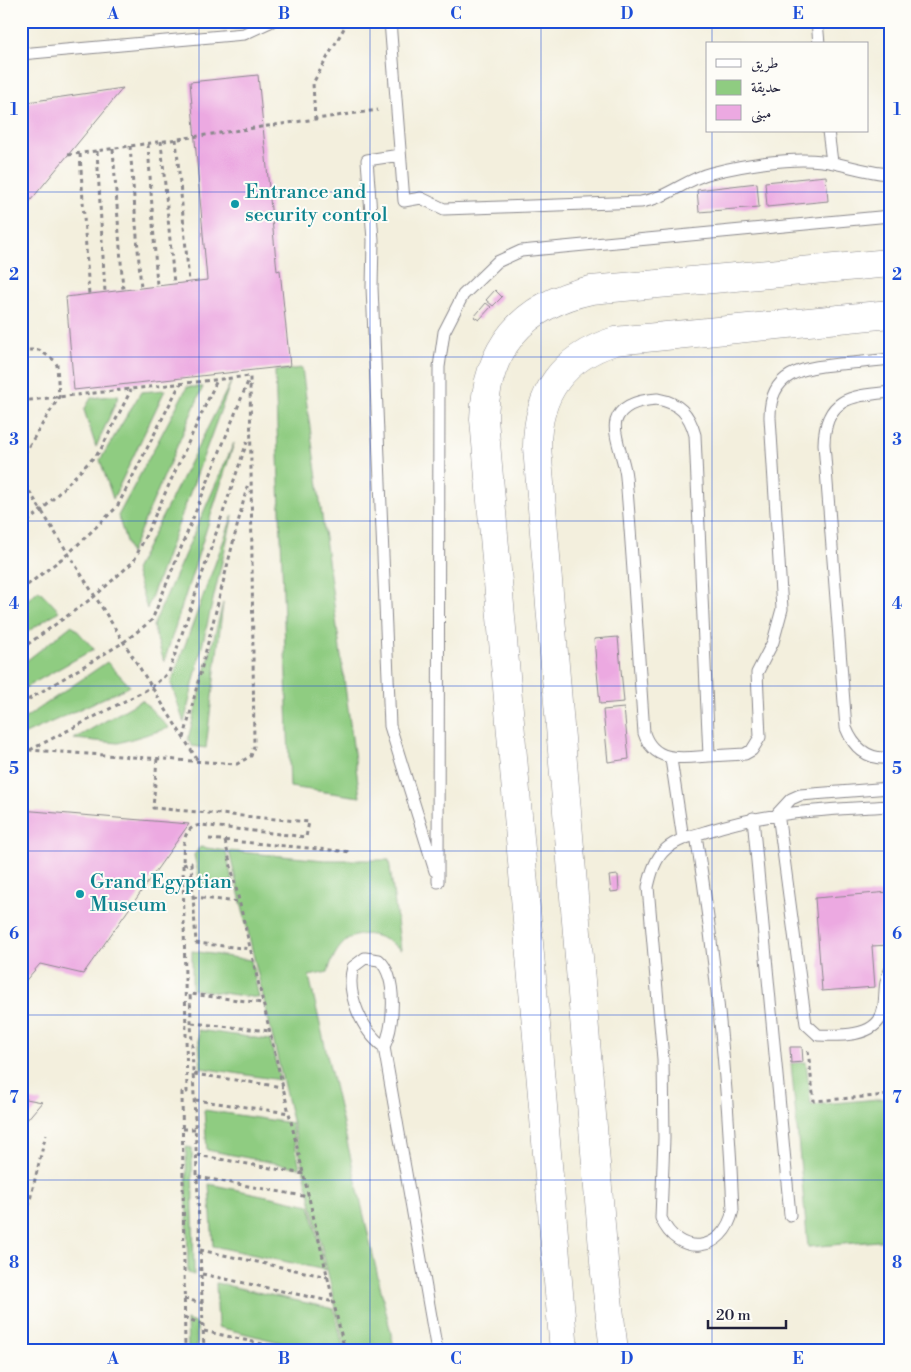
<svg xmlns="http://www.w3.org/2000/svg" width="911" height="1372" font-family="'Libre Bodoni',Amiri,serif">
<rect width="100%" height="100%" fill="#fdfcf7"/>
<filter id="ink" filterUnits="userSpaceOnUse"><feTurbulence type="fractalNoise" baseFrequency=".02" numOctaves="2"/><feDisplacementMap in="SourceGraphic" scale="10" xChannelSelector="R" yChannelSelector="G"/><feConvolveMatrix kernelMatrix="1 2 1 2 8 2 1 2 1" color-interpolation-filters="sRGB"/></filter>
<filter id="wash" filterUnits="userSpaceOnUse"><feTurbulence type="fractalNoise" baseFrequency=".0096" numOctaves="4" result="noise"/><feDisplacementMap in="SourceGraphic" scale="20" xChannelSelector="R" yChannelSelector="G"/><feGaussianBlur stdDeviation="1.12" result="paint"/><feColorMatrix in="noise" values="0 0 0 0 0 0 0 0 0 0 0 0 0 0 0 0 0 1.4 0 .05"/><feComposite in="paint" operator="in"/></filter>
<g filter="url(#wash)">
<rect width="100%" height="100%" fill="#f3efdd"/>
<path fill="#8fcc81" stroke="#58775e" d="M302 368 360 797 290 787 275 371Z
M231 382 147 609 135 570Z
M187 387H203L130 554 118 516Z
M165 390 113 499 100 460 141 392Z
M119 395 96 447 84 410 91 398Z
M234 443 164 662 153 626Z
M233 515 184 723 171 683Z
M39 590 59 611 21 636V605Z
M223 603 206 748 192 746 188 739Z
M72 625 94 649 21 690V665Z
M107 662 130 686 21 736V721Z
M142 700 169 728 118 743 74 739Z
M200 847 226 851 234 889 201 886 194 855Z
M229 851 324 860H389L401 950C369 924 340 930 328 972L309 976 395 1351H346Z
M192 951 251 960 259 998 192 989Z
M198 1030 270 1040 280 1080 201 1068Z
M806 1062 811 1105 890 1098V1240L808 1247 791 1063Z
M204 1110 291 1123 300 1168 207 1150Z
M186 1147 192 1148 194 1275 188 1273Z
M209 1184 310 1205 325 1270 213 1246Z
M216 1283 334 1309 344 1351H316L218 1327Z
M187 1320 197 1324V1351H188Z"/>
<g id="blocks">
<path fill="#eca9e1" d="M258 75 277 271 280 270 290 366 74 390 66 297 207 280 190 82Z
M123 88 68 155 21 212V103Z
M826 176 828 201 767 207 765 182Z
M757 183 759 207 699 212 697 190Z
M495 290 502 297 493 306 486 300Z
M486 303 491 307 479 320 474 317Z
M618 637 624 702 600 704 594 639Z
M624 708 629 759 608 762 603 710Z
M21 810 189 824 83 974 40 964 21 986Z
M618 875 619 891 611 892 609 876Z
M890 892V945L872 946 875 987 822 991 815 898Z
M790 1047H802L803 1062 791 1063Z
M21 1098 42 1102 21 1127Z"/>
</g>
</g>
<g filter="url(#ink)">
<use href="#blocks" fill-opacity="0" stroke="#8a888c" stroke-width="1"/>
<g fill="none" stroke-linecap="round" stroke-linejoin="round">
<g stroke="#8a888c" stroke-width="13">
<path id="service" d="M390 21 404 201 421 198 444 209 641 202C668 198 686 179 711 173 743 165 789 157 822 161 845 164 867 173 890 174
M817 21 819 44
M21 54 244 34 272 21
M828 131 832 162
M400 155 367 160 373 240 372 287 390 726 435 871
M890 392C852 396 825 397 824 444L846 728C854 748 868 760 890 758
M657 399C679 403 689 413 695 435L709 756C683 758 654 764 644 733 638 647 633 562 626 477 625 461 612 434 616 421 621 404 641 400 657 399Z
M709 756 745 754 752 750 760 737 757 673 773 642 782 609 770 418C769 372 802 368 839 364 856 363 873 361 890 359
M671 759 683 839
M890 788 800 795 791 799 778 813 806 1024 818 1035C838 1036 875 1037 882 1014 887 1000 882 985 890 971
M753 818 790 1215
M696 835C716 960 728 1084 733 1210 724 1253 678 1258 661 1218L664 1138 663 1059 648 887C651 874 655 858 666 849 678 839 694 835 708 831 770 811 825 810 890 806
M438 882 439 367 444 332 463 295 497 262 521 251 890 216
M365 958 379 960C398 977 394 1026 384 1047 363 1032 345 994 353 967Z
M384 1047 437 1351"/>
</g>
<g stroke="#8a888c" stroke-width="29">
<path id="tertiary" d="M564 1351 484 419C486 348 522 305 591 290L890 263
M614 1351 605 1273 537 447C537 393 563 357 615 341L890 314"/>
</g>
<path stroke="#8a888c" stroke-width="3" stroke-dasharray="4 4" stroke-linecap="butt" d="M315 120 313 83 348 21
M176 139 189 282
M161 141 174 284
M148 144 157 286
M130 146 141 288
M113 149 123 290
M97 151 105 292
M80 154 89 295
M68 155 378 110
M21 350H39L54 360 57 365 59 397 21 459
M21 401 250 376 254 746 251 756 237 764 30 750 21 746
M21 478 198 761
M21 527 42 510 100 451 131 390
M21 590 69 553 117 507 180 384
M21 649 95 596 134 561 217 380
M21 704 124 642 152 620 249 379
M184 738 248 483
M30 750 152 687 169 672 248 439
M157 759 153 808 309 822 306 837 201 825C180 827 184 849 183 865L187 1092H182L185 1351
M209 839 352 852
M225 841 345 1351
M183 865 191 863 196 943 251 949
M193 897 239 902
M192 1023 270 1031
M808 1051 814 1101 889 1095
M194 1074 283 1087
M195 1100 289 1113
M183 1129H196
M197 1155 304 1174
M198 1177 309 1197
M21 1237 46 1134
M200 1250 328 1277
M202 1274 334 1302
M184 1299 203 1303
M184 1317 203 1325
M204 1331 294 1351
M204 1351 190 994 263 1003"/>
<use href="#service" stroke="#fff" stroke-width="11"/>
<use href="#tertiary" stroke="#fff" stroke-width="28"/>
</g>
</g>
<path fill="none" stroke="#1d4ed8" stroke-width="1" stroke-opacity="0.55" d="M199 21V1351M370 21V1351M541 21V1351M712 21V44M712 131V1351M21 192H890M21 357H890M21 521H890M21 686H890M21 851H890M21 1015H890M21 1180H890"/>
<g fill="#0f9aa8" stroke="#fdfcf7" stroke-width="2">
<circle cx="235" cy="204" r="5"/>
<circle cx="80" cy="894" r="5"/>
</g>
<g text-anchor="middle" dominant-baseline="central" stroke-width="4" stroke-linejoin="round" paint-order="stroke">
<g font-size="20" fill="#0d838f" stroke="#fdfcf7" text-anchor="start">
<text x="245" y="192">Entrance and<tspan x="245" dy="23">security control</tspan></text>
<text x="90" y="882">Grand Egyptian<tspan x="90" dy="23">Museum</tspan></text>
</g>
</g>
<rect width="911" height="1372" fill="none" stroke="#fdfcf7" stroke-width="55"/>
<rect x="706" y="42" width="162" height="90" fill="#fdfcf7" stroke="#a5a5ac"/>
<rect x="716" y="59" width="25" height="8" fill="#ffffff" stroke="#a5a5ac"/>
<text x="751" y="68" font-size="15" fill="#22223b">طريق</text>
<rect x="716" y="80" width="25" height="15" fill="#8fcc81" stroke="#a5a5ac"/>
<text x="751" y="92" font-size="15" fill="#22223b">حديقة</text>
<rect x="716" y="105" width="25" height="15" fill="#eca9e1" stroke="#a5a5ac"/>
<text x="751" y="118" font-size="15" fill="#22223b">مبنى</text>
<path d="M708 1320v8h78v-8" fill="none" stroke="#22223b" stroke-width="2.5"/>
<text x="716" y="1320" font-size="15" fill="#22223b" stroke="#fdfcf7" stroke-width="4" paint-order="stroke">20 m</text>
<rect x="28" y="28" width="856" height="1316" fill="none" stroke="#1d4ed8" stroke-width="2"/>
<g font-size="16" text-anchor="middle" font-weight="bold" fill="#1d4ed8">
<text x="113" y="19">A</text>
<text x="284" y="19">B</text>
<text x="456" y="19">C</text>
<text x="627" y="19">D</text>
<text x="798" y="19">E</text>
<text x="14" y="115">1</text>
<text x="897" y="115">1</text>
<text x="14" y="280">2</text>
<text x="897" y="280">2</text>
<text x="14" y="445">3</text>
<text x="897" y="445">3</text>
<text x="14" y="609">4</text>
<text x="897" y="609">4</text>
<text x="14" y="774">5</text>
<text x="897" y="774">5</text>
<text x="14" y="939">6</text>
<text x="897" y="939">6</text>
<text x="14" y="1103">7</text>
<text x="897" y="1103">7</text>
<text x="14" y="1268">8</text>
<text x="897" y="1268">8</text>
<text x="113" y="1364">A</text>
<text x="284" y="1364">B</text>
<text x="456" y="1364">C</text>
<text x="627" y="1364">D</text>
<text x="798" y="1364">E</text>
</g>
</svg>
